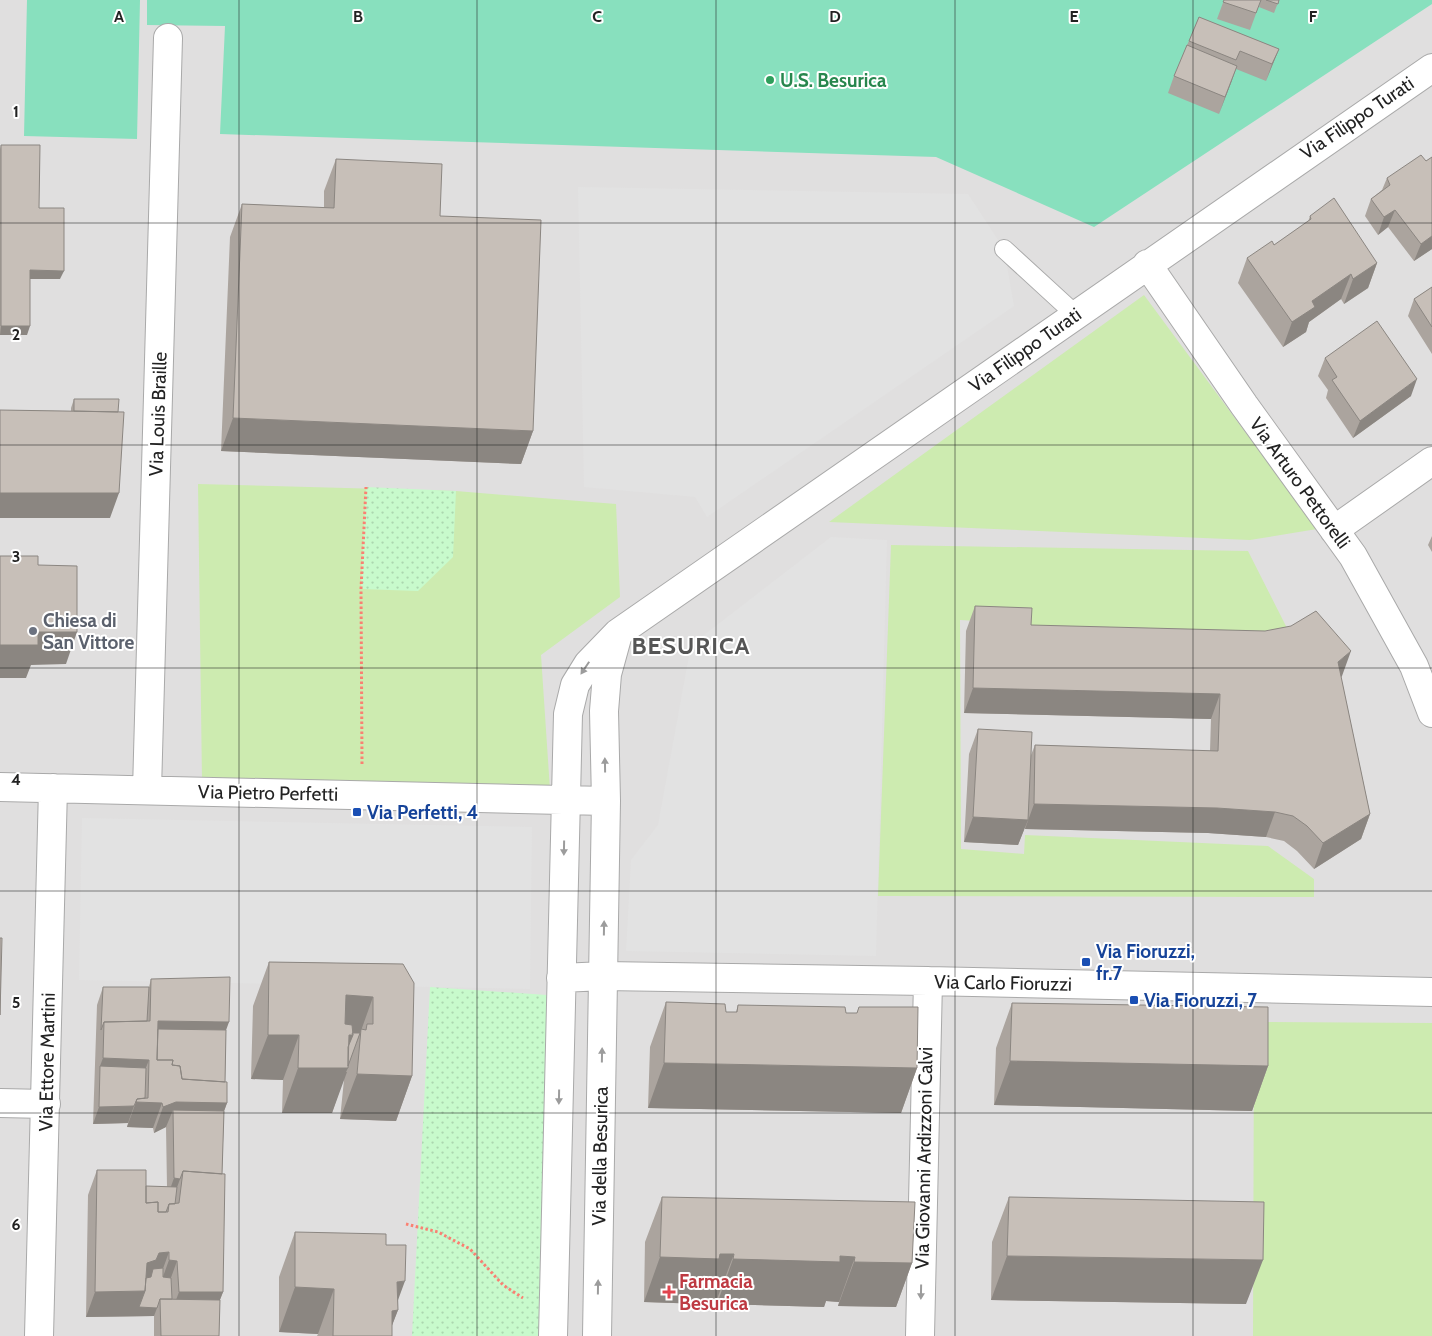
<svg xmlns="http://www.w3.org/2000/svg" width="1432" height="1336" font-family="Cabin,sans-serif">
<defs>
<pattern id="park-dots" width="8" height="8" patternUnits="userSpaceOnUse" patternTransform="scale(1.25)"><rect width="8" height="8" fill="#c8facc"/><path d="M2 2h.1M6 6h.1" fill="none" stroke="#acd6af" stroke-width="1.8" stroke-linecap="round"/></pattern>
</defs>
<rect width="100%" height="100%" fill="#f2efe9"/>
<path fill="#e0dfdf" d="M0 0H1432V1336H0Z"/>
<path fill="#cdebb0" d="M1144 295 1317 529 1250 540 829 522Z
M198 484 456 491 616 504 620 597 541 655 550 790 202 781Z
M891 545 1248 551 1290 634 1029 639V624L960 620 961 849 1024 854 1025 835 1268 846 1314 879V897L878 896Z
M1254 1022 1432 1023V1336H1253Z"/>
<path fill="url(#park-dots)" d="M366 487 456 491 453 557 418 591 361 589Z
M430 987 561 996 552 1336H412Z"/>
<path fill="#88e0be" d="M27 0H140L137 139 24 136Z
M147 0H1432V4L1094 227 936 157 220 134 225 26 147 25Z"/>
<path fill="#e2e2e2" d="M578 187 968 194 1004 249 1014 306 707 517 695 497 584 487Z
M831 537 887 540 876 956 626 951 631 860 658 825 691 645Z
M82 818 532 827 530 989 79 980Z"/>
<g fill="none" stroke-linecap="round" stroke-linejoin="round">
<g stroke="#a9a9a9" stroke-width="20">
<path id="service" d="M1004 249 1076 315"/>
</g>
<g stroke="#a9a9a9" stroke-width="30">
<path id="minor" d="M1147 264 1244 405 1353 556 1414 666 1432 713
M1334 530 1432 461
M0 787 606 801
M147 790 168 38
M561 978 604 976 928 981 1432 992
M0 1103 46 1104
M39 1336 53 788
M553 1336 568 714 575 685 588 664 618 633 1432 68
M597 1336 606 801 604 711 607 674 618 634
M920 1336 928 981"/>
</g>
<path stroke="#fa8072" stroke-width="3" stroke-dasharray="2.5 2.5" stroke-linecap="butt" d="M362 764 361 589 366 487
M406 1224 438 1232 470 1249 503 1285 523 1298"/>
<use href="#service" stroke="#fff" stroke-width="18"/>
<use href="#minor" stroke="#fff" stroke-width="28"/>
</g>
<path fill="#aba49e" d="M1224 0H1261L1250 30 1217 19Z
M1261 0H1279L1274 13 1259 7Z
M1199 17 1279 49 1266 81 1236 69 1219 114 1168 93 1174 76Z
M1 145 39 208 60 279H30L27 335H0V149Z
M1432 157V249L1414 261 1388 227 1378 235 1365 216 1371 199 1382 190 1387 178 1426 161Z
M336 159 440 216 533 431 521 464 221 451 230 237 242 204 324 208V191Z
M1310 216 1377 263 1368 288 1344 304 1341 299 1309 322 1306 332 1283 347 1238 283 1247 258 1274 245 1308 222Z
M1432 287V354L1408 316 1414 299Z
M1325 358 1411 396 1353 438 1326 398 1328 390 1318 376Z
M74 399 110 518H0V410L71 411V408Z
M1432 536V552L1428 545Z
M975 606 1031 625 1342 676 1341 677 1370 814 1361 839 1314 869 1297 851 1284 841 1266 837 1208 833 1025 829V827L1018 845 964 842 969 754 978 729 1031 755 1035 745 1210 751 1211 719 964 713 966 631Z
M269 962 403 964 412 1076 396 1121 340 1119 344 1080H343L332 1113H282L283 1080 251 1079 253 1006Z
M151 979 226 1030 225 1082 227 1103 224 1111 222 1174 223 1292 220 1300 219 1336H154V1316L86 1317 88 1195 97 1170 146 1186 167 1187 166 1127 154 1133 153 1128 127 1127 128 1123 93 1124 97 1005 103 987H149Z
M666 1002 726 1012H736L738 1005 846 1013H857L859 1007 917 1068 901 1113 648 1108 650 1047Z
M1012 1003 1268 1066 1252 1111 994 1105 996 1048Z
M662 1197 912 1263 896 1307 838 1306 839 1302 826 1301 824 1307 717 1304V1299H704L703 1304 644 1302 645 1242Z
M1009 1197 1246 1304 991 1300 992 1242Z
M295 1232 386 1245 398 1300V1310L392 1325V1336H317L318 1334 279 1332V1277Z"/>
<path fill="#8b8681" d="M1279 49 1272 66 1266 81 1272 64Z
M1237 66 1231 83 1219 114 1225 97Z
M1395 210 1388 227 1378 235 1384 217Z
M1432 236V249L1414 261 1421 244Z
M1377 263 1368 288 1344 304 1353 279Z
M30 270 64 271 60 279H27Z
M1351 274 1341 299 1309 322 1306 332 1283 347 1292 322 1312 301Z
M1 326H30L27 335H0Z
M1417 379 1411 396 1353 438 1360 421Z
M233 418 533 431 521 464 221 451Z
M0 493H119L110 518H0Z
M38 632H77L66 664 31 665 26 678H0V645Z
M1351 651 1342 676 1329 687 1338 662Z
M973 688 1220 694 1211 719 964 713Z
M1034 804 1217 808 1275 812 1266 837 1208 833 1025 829Z
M1370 814 1361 839 1314 869 1323 843Z
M973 817 1028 820 1018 845 964 842Z
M346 995 373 997 357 1042 350 1041 348 1068 346 1072H347L332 1113H282L298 1068 333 1040Z
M158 1021 229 1022 220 1047 155 1046Z
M268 1035H299L283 1080 251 1079Z
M103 1058 149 1060 139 1085 100 1066Z
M1010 1061 1268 1066 1252 1111 994 1105Z
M664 1063 917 1068 901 1113 648 1108Z
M357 1074 412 1076 396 1121 340 1119Z
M179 1087 227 1103 218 1128 173 1110 166 1127 154 1133 163 1107Z
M136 1102 162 1103 153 1128 127 1127Z
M134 1106 128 1123 93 1124 99 1107Z
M174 1178 180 1179 174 1196 168 1195Z
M169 1252 160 1277 137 1288 147 1263 159 1253Z
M720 1254H734L717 1299H704L703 1304 644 1302 660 1257Z
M840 1256 855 1257 839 1302 826 1301 824 1307 717 1304 733 1259Z
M1007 1256 1263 1260 1246 1304 991 1300Z
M169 1260 177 1261 168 1286 160 1285Z
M854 1262 912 1263 896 1307 838 1306Z
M405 1281 394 1311 398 1310 388 1336 397 1282Z
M295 1287 334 1289 318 1334 279 1332Z
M145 1291 157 1308 154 1316 86 1317 95 1292Z
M179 1292H223L213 1317 173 1308Z"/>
<path fill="#c7bfb8" stroke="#8b8681" d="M1224 0H1261L1256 13 1223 2Z
M1266 0H1279L1278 4Z
M1199 17 1279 49 1272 64 1240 51 1236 60 1189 41Z
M1187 45 1237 66 1225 97 1174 76Z
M1 145H40L39 208H64V271L30 270V326H1Z
M1421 155 1426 161 1432 157V236L1421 244 1395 210 1384 217 1371 199 1390 185 1387 178Z
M336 159 442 164 440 216 541 220 533 431 233 418 242 204 334 208Z
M1334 198 1377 263 1353 279 1351 274 1312 301 1315 307 1292 322 1247 258 1272 241 1274 245 1311 219 1310 216Z
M1432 287V327L1414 299Z
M1377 321 1417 379 1360 421 1332 380 1337 377 1325 358Z
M74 399H119L118 412 74 411Z
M0 410 124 412 119 493H0Z
M0 556H38V565L77 566V632H38V645H0Z
M975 606 1032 608 1031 625 1265 631 1291 626 1316 611 1351 651 1338 662 1370 814 1323 843 1307 826 1293 816 1275 812 1217 808 1034 804 1035 745 1218 751 1220 694 973 688Z
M978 729 1032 732 1028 820 973 817Z
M0 938H2L0 1015Z
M269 962 403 964 414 983 412 1076 357 1074 361 1029 366 1030 367 1024H373V997L346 995 345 1024 352 1025 353 1035H349L348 1068H298L299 1035H268Z
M230 977 229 1022 158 1021 157 1060H173L172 1065 180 1066 182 1079 227 1082V1103L176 1102 163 1107 162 1103 136 1102 137 1099 148 1098 149 1060 103 1058 104 1022 150 1021 151 979Z
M103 987H149L147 1021 104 1022 101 1030Z
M666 1002 725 1004 726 1012H737L738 1005 845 1007 846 1013H857L859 1007H918L917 1068 664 1063Z
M1012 1003 1268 1007V1066L1010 1061Z
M158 1029 226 1030 225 1082 182 1079 180 1066 172 1065 173 1060H157Z
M352 1033H360L348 1066V1047L353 1035Z
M100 1066 146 1068 145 1098 137 1099 134 1106 99 1107Z
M173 1110 224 1111 222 1174 183 1171 180 1179 174 1178Z
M97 1170H146V1203L158 1202V1212H168L169 1204 179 1203 183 1171 225 1174 223 1292H179L177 1261 169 1260V1252L159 1253 156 1260 147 1263 145 1291 95 1292Z
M146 1186 177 1187 175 1204H169L166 1212H158V1202L146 1203Z
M662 1197 915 1202 912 1263 854 1262 855 1257 840 1256V1262L733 1259 734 1254H720L719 1259 660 1257Z
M1009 1197 1264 1202 1263 1260 1007 1256Z
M295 1232 386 1234V1245H406L405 1281 397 1282 398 1310 392 1311V1336H333L334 1289 295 1287Z
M163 1268V1277L171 1278 172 1299H160L157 1308 139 1307 145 1291 146 1278 151 1277 153 1269Z
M160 1299 220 1300 219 1336H161Z"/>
<defs><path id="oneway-solid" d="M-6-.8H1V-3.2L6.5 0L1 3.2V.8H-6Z" transform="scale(1.25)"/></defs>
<g fill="#9c9c9c">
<use href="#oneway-solid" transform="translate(585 668) rotate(124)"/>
<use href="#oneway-solid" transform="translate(605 765) rotate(-91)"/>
<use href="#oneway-solid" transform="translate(564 848) rotate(91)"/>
<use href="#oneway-solid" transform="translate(604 928) rotate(-89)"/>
<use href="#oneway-solid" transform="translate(602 1055) rotate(-89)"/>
<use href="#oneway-solid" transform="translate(559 1097) rotate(91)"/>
<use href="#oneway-solid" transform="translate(598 1287) rotate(-89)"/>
<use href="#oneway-solid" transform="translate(921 1292) rotate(91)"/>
</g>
<path fill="none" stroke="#222" stroke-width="1" stroke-opacity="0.55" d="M239 0V1336M477 0V1336M716 0V1336M955 0V1336M1193 0V1336M0 223H1432M0 445H1432M0 668H1432M0 891H1432M0 1113H1432"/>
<circle fill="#2e9e5b" stroke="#fff" stroke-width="2" cx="770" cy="80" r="5"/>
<circle fill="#6b7280" stroke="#fff" stroke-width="2" cx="33" cy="631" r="5"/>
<g fill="#1a4fb4" stroke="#fff" stroke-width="2">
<rect x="352" y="807" width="10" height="10" rx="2.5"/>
<rect x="1081" y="957" width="10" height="10" rx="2.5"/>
<rect x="1129" y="995" width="10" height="10" rx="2.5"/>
</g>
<path fill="#e0444e" stroke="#fff" stroke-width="2" d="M666.5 1284.5h5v5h5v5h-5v5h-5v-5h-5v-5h5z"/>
<g text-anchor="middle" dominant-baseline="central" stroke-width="4" stroke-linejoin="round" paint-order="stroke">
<g font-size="19" font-weight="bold" fill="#27864d" stroke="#fff" text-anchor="start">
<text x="780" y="80">U.S. Besurica</text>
</g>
<g font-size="19" fill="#222" stroke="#fff">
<text transform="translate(1357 118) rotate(-34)">Via Filippo Turati</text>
<text transform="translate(1025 350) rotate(-35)">Via Filippo Turati</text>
<text transform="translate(158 414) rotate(-88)">Via Louis Braille</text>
<text transform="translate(1300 483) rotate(54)">Via Arturo Pettorelli</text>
<text transform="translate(268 793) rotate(1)">Via Pietro Perfetti</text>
<text transform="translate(1003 983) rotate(1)">Via Carlo Fioruzzi</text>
<text transform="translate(47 1062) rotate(-89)">Via Ettore Martini</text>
<text transform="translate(600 1156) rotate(-89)">Via della Besurica</text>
<text transform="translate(924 1158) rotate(-89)">Via Giovanni Ardizzoni Calvi</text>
</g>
<g font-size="19" font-weight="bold" fill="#5b616d" stroke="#fff" text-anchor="start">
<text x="43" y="620">Chiesa di<tspan x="43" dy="22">San Vittore</tspan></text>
</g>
<g font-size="19" font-weight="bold" fill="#164399" stroke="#fff" text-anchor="start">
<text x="367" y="812">Via Perfetti, 4</text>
<text x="1096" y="951">Via Fioruzzi,<tspan x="1096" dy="22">fr.7</tspan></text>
<text x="1144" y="1000">Via Fioruzzi, 7</text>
</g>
<g font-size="19" font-weight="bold" fill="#be3a42" stroke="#fff" text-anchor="start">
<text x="679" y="1281">Farmacia<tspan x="679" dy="22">Besurica</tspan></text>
</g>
<g font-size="24" font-weight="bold" letter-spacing="1" fill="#555" stroke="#fff">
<text x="691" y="645">BESURICA</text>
</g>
</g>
<g font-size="16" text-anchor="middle" font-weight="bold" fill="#222" stroke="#fff" stroke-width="4" stroke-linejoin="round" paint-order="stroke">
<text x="119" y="22">A</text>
<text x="358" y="22">B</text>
<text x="597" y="22">C</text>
<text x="835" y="22">D</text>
<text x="1074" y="22">E</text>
<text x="1313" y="22">F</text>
<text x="16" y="117">1</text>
<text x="16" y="340">2</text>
<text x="16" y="562">3</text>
<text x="16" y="785">4</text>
<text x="16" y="1008">5</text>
<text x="16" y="1230">6</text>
</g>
</svg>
